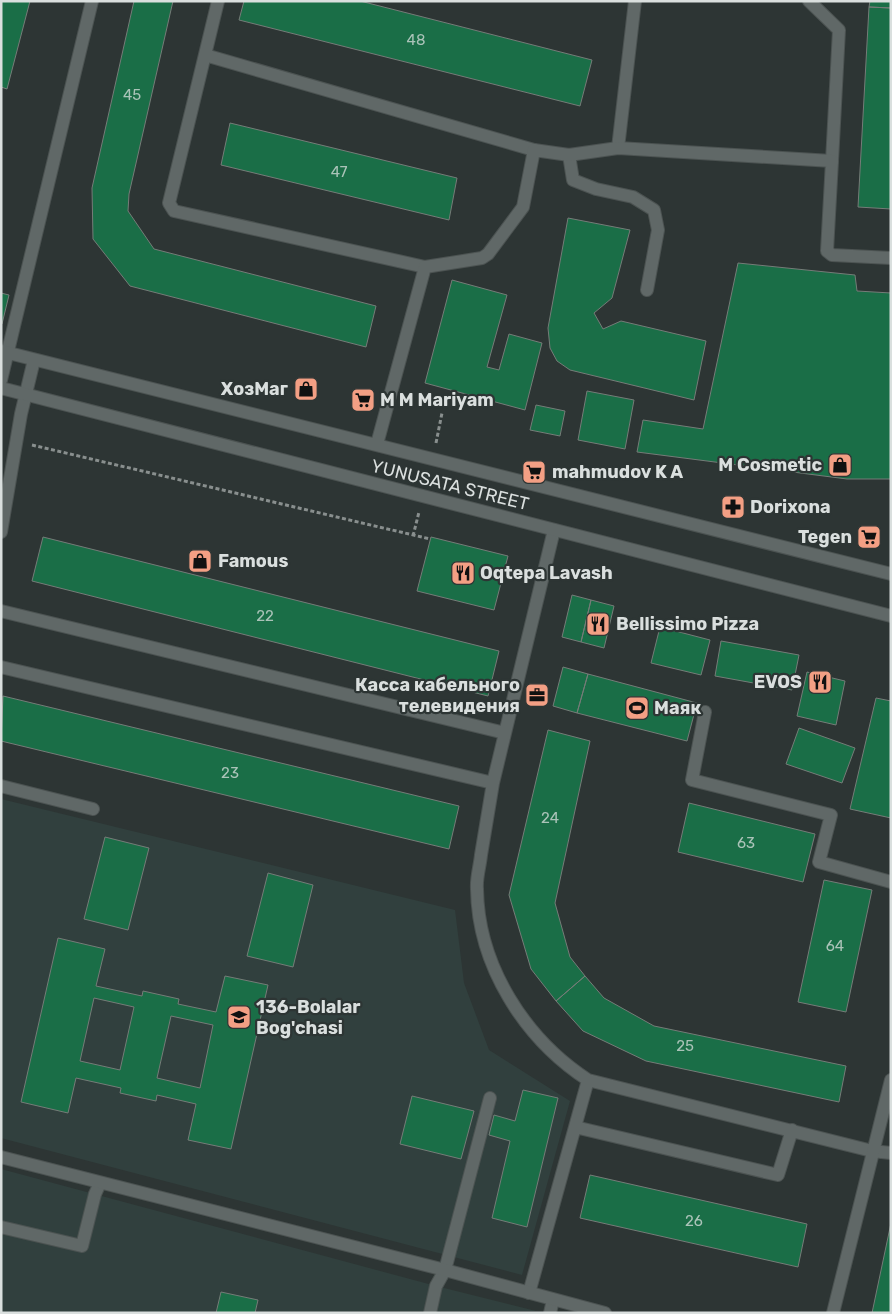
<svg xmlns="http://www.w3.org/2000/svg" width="892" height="1314" font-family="Rubik,sans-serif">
<rect width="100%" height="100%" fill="#2d3534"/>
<path fill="#31403e" d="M1 799 455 910 464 983 489 1050 570 1101 522 1275 1 1138Z
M1 1169 436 1286 536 1311 1 1313Z"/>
<path fill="#1a6e47" stroke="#757c78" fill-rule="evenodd" d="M1 1H30L7 89 1 87Z
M134 1H173L129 194 128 211 154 249 376 306 366 347 130 286 93 239 92 188Z
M244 1H360L592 60 580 106 239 20Z
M870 1H891V8L869 7Z
M869 7 891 8V209L858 207Z
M230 123 457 178 449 220 221 165Z
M568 218 630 230 612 298 594 313 603 329 621 321 706 341 694 400 570 370 557 361 550 348 548 328Z
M738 263 855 275 857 291 891 293V479H847L637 452 643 420 703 429Z
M452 280 507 295 487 367 499 370 509 334 542 343 525 410 425 383Z
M1 293 9 295 2 324H1Z
M587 391 634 400 625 449 578 440Z
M536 405 565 411 560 436 530 430Z
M43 537 499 651 488 696 32 581Z
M431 537 508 556 494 610 417 591Z
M572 595 591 600 581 642 562 637Z
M591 600 614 606 604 648 581 642Z
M660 627 710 640 701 675 651 663Z
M721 641 799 655 792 690 715 676Z
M563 667 588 674 577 713 553 706Z
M807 672 845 681 836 725 797 716Z
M588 674 697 703 687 741 577 713Z
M3 696 459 806 449 849 1 741Z
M876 698 891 701V818L850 809Z
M799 728 855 748 842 783 786 764Z
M548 730 590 741 555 903 570 957 585 976 556 1001 531 969 509 895Z
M689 803 815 834 803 882 678 852Z
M105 837 149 848 128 930 84 919Z
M268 873 313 885 293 967 247 956Z
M824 880 872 890 846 1012 798 1002Z
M58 938 105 949 96 986 142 996 143 991 179 999 178 1004 216 1012 225 976 268 985 231 1149 188 1140 196 1104 157 1095 156 1101 120 1093 121 1088 76 1078 68 1113 21 1102ZM94 998 134 1007 120 1070 80 1061ZM171 1016 213 1025 200 1088 157 1078Z
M585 976 604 998 654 1026 846 1066 839 1102 646 1061 583 1031 556 1001Z
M523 1090 558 1098 527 1227 492 1218 510 1141 489 1135 494 1115 515 1121Z
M412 1096 474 1111 461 1159 400 1144Z
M590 1175 807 1224 798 1267 580 1218Z
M891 1223V1313H872Z
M221 1292 258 1300 255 1313H216Z"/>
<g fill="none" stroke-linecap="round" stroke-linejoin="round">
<g stroke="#4c5352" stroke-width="14">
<path id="lane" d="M218 1 169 203 174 211 425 267
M809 1 839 30 832 161
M205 55 534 150
M618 148 635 1
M569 155 573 180 596 189 633 197 654 210 658 230 647 290
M1 611 505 733
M1 667 493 783 554 530
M705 712 692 780 831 815 819 862 891 882
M493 783C489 807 485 831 481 855 480 866 476 878 477 889 478 966 525 1039 588 1080L872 1151 891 1153
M1 786 93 809
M575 1127 778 1175 792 1130
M1 1227 82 1246 95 1194 100 1183
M529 1293 588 1080
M430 1313 436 1286 445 1270 490 1098
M550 1313 553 1300"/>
</g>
<g stroke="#4c5352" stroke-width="14">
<path id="street" d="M1 380 92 1
M377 444 425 267 482 258 488 254 523 207 534 150 569 155 618 148 832 161 827 251 832 255 891 258
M1 532 21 414 34 360
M1 1157 445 1270 605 1313
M833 1313 891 1080"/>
</g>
<g stroke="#4c5352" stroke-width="14">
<path id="secondary" d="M1 351 891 574
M1 388 891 616"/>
</g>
<path stroke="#898f8e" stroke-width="3" stroke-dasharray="4 2.5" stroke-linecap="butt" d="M436 443 442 413
M32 445 430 539
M413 536 419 512"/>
<use href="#lane" stroke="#606867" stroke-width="12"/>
<use href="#street" stroke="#606867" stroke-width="12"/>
<use href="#secondary" stroke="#606867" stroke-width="12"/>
</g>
<defs>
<g id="shop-square" transform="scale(1.25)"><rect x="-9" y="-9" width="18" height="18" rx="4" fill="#f39f84" stroke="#2d3534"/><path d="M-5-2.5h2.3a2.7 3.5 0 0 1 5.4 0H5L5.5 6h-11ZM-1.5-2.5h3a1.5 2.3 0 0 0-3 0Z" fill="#111"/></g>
<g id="supermarket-square" transform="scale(1.25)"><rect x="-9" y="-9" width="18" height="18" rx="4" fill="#f39f84" stroke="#2d3534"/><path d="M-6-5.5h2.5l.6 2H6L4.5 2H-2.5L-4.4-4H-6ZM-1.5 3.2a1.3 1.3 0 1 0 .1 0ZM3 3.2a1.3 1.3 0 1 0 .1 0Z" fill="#111"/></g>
<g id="pharmacy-square" transform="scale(1.25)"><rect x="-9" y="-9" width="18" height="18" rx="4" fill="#f39f84" stroke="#2d3534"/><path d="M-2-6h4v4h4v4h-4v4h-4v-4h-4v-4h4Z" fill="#111"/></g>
<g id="restaurant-square" transform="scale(1.25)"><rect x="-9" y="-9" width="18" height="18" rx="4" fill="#f39f84" stroke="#2d3534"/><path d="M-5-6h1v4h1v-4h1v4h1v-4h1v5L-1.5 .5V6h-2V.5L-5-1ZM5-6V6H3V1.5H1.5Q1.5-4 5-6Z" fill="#111"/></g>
<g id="office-square" transform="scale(1.25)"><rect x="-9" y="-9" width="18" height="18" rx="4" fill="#f39f84" stroke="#2d3534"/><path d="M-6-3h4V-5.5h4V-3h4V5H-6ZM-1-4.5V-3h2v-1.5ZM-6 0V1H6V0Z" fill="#111"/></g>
<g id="stadium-square" transform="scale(1.25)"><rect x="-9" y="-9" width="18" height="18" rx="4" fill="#f39f84" stroke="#2d3534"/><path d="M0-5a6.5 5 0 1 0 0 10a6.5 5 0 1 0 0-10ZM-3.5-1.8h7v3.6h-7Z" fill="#111"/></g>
<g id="school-square" transform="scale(1.25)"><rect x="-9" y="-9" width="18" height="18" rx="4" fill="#f39f84" stroke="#2d3534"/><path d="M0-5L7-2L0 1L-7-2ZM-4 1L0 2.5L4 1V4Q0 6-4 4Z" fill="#111"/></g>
</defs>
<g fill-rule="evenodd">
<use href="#shop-square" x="306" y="389"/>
<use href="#supermarket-square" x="363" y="400"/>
<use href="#shop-square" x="840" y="465"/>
<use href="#supermarket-square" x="534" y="472"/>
<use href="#pharmacy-square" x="733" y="507"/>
<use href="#supermarket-square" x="869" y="537"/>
<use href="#shop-square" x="200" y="561"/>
<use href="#restaurant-square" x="463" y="573"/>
<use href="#restaurant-square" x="598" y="624"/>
<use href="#restaurant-square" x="820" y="682"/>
<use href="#office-square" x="537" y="695"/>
<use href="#stadium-square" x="637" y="708"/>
<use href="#school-square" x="239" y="1017"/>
</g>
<g text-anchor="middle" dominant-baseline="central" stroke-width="4.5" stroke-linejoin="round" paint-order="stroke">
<g font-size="15" fill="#aac3b8">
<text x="416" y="40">48</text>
<text x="132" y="95">45</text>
<text x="339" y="172">47</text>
<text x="265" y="616">22</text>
<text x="230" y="773">23</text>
<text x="550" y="818">24</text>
<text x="746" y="843">63</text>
<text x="835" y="946">64</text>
<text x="685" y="1046">25</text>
<text x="694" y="1221">26</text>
</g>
<g font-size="18" font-weight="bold" fill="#dadfde" stroke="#2d3534" text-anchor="start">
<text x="288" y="389" text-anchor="end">ХозМаг</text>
<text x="380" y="400">M M Mariyam</text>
<text x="822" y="465" text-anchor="end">M Cosmetic</text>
<text x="552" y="472">mahmudov K A</text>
<text x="750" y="507">Dorixona</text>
<text x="852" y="537" text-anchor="end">Tegen</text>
<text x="218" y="561">Famous</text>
<text x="480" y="573">Oqtepa Lavash</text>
<text x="616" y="624">Bellissimo Pizza</text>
<text x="802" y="682" text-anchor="end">EVOS</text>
<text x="520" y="685" text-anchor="end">Касса кабельного<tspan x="520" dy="21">телевидения</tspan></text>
<text x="654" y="708">Маяк</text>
<text x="256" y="1007">136-Bolalar<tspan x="256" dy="21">Bog'chasi</tspan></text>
</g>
<g font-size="18" fill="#dadfde" stroke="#2d3534">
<text transform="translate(450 485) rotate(14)">YUNUSATA STREET</text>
</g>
</g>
<rect width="892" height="1314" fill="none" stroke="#dadfde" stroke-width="5"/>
</svg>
